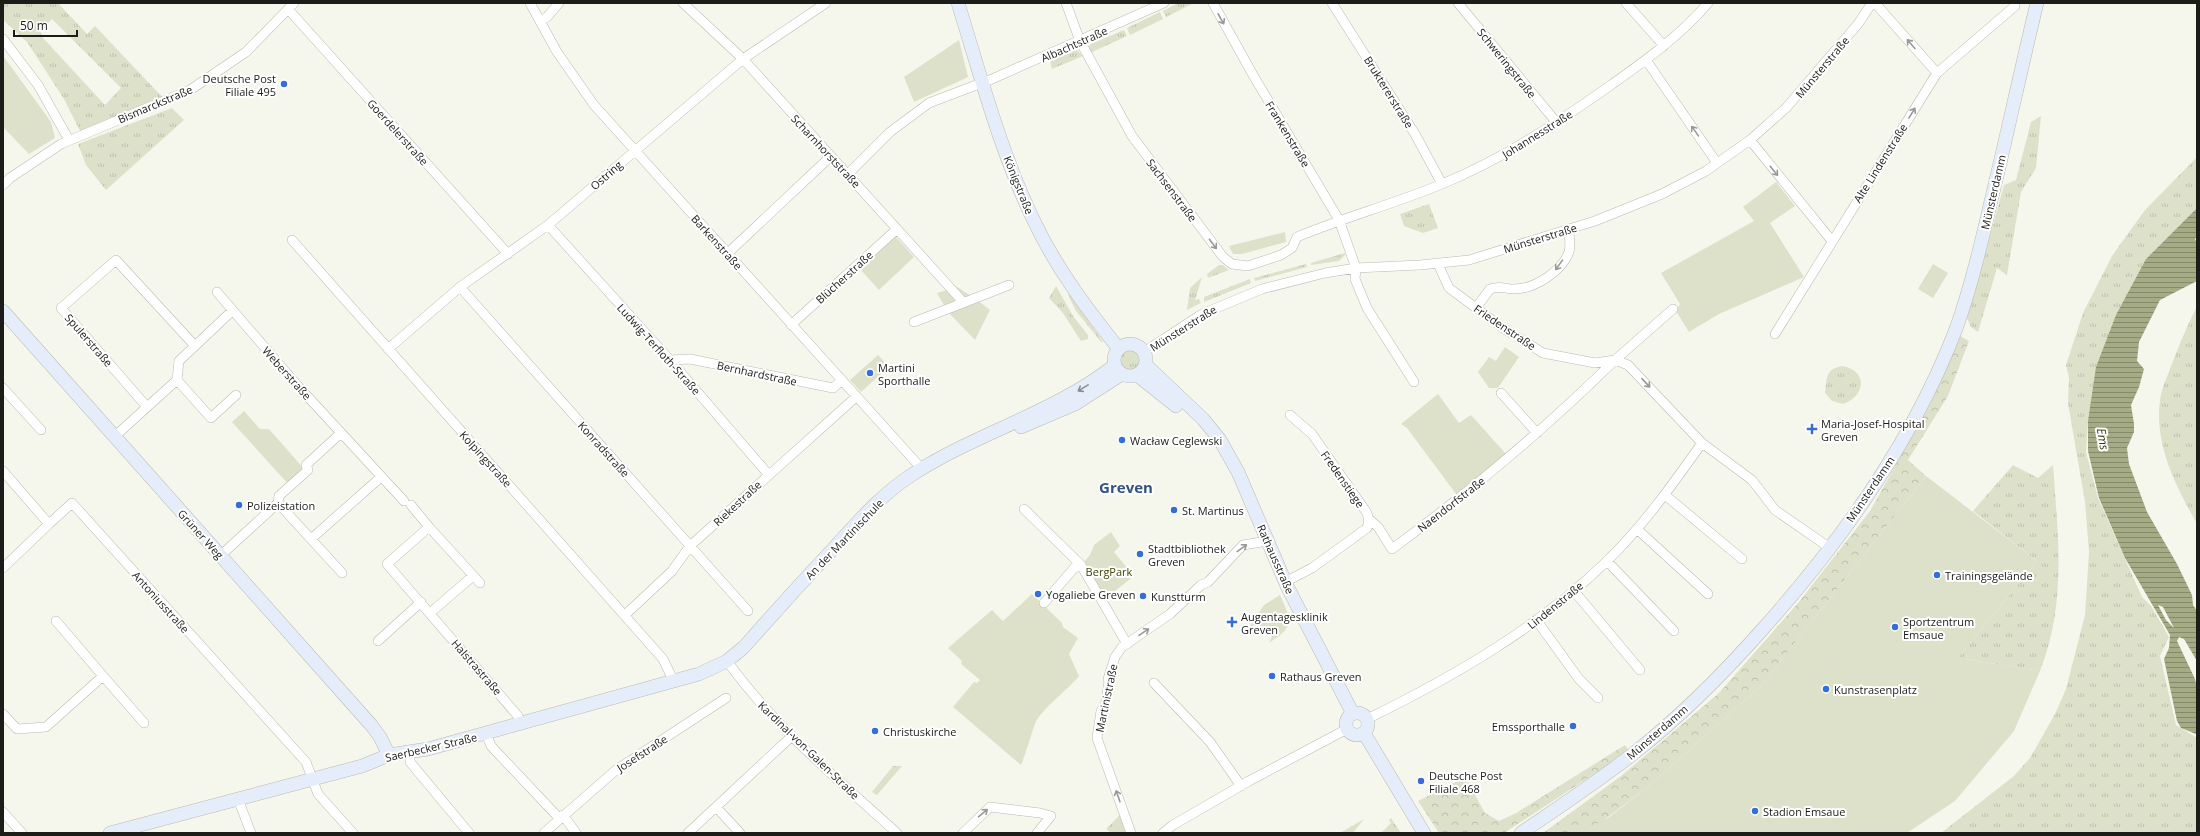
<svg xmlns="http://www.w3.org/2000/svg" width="2200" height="836" font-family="'Open Sans',sans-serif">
<defs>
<pattern id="grass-tufts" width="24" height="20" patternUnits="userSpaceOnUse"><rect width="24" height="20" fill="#dde1c9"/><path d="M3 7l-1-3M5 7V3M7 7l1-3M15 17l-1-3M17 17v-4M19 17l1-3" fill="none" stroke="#bdc0ac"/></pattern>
<pattern id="forest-crowns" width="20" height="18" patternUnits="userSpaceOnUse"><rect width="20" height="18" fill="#dde1c9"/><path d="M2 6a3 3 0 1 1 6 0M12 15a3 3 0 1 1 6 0" fill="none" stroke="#bdc0ac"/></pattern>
<pattern id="water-rules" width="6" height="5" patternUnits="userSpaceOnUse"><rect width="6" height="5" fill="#a5ab84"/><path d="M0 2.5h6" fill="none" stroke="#868a6b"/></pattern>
</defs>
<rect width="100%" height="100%" fill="#f5f7ed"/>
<path fill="url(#grass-tufts)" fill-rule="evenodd" d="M3 3H58L87 34 95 26 166 101 82 135 64 99 27 42 3 20ZM52 19 121 88 105 105 43 38 40 31Z
M1178 3H1194L1166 17 1163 11Z
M1160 12 1163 19 1130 35 1127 28Z
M1124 30 1127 36 1090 53 1088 48 1091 44Z
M1077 50 1083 56 1052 69 1050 61Z
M172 108 184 120 106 190 86 165 78 144Z
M2041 116 2036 168 2021 192 2007 275 1997 268 1978 332 1971 327 1967 318 2004 185 2016 180 2031 122Z
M2197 157V208L2146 259 2088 421 2086 452 2098 498 2142 597 2151 606 2169 637 2160 656 2176 725 2197 738V833H1941L2014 776 2030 758 2055 714 2066 689 2085 615 2089 552 2085 502 2068 403 2069 378 2066 365 2083 313 2112 256 2145 210Z
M1429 204 1438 228 1423 233 1404 226 1400 214Z
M1345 253V255L1339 261 1311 265V263Z
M1306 264 1307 267 1255 281 1254 278Z
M1219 265H1223L1229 270 1208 278 1207 274Z
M1202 277 1195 300 1199 299 1201 303 1187 310 1190 288Z
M1250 279 1251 283 1204 302V297Z
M1056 286 1073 316 1088 335V339L1081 341 1063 313 1049 298Z
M1070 294 1103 342 1102 343 1076 311 1068 295Z
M2197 306V524C2176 486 2154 445 2160 400 2161 391 2165 382 2168 374 2177 350 2186 328 2197 306Z
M1120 360a10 10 0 1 1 20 0a10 10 0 1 1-20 0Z
M1842 366C1868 370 1866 396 1843 404L1832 401 1825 393C1827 379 1825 369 1842 366Z
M2013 465 2038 478 2053 465C2058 537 2067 603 2040 671L1958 658 2037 561 1973 511Z
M893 766H902L877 795 872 792Z
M1120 815 1126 833H1112L1107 830V828Z
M1391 818 1401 833H1381L1391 823 1389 820Z
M1364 819 1353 833H1340Z"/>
<path fill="url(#forest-crowns)" d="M1960 336 1969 341 1948 396 1908 460 1926 476 1762 685 1649 786 1587 833H1543L1621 776 1719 693 1798 603 1870 511 1930 404Z
M1625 745 1629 751 1504 833H1439L1418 801 1465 777 1485 813 1499 821 1516 813Z"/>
<path fill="#dde1c9" d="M959 40 968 77 914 102 904 77Z
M4 57 51 122 55 138 29 154 3 127Z
M1776 182 1795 206 1770 223 1804 277 1719 314 1689 332 1676 311 1680 304 1661 273 1754 221 1743 207Z
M1285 232 1286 242 1242 254H1233L1229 246Z
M895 236 914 257 879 290 860 269Z
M1933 264 1948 273 1933 298 1918 289Z
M957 287 973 297 990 310 975 340 948 312 937 293Z
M1505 347 1519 357 1500 385 1497 388H1489L1478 372 1489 357 1496 361Z
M878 355 889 367 861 392 850 380Z
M1438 394 1459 423 1471 415 1506 454 1456 494 1407 428 1401 424Z
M244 411 260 429H269L305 470 289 485 232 422Z
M1926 476 2037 561 1958 658 2040 671 2014 731 1955 801 1907 833H1578L1608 818 1649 786 1762 685Z
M1111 532 1120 546 1114 552 1134 576 1105 599 1084 562 1090 555 1094 545Z
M1032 594 1062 623 1063 627 1078 638 1069 654 1079 676C1069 689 1040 710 1035 724 1030 737 1027 751 1021 765L953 707 974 682 977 683 980 680 961 664 962 661 948 648 992 610 1003 621Z
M1280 595C1291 620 1296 626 1269 643L1272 636 1269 628 1264 626 1256 630 1250 626 1264 605Z"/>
<path fill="url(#water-rules)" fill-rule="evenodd" d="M2197 208V236L2195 239 2197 243V281L2160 300 2139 342 2137 361 2144 369 2139 387 2131 405 2134 424V432L2127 448 2129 464 2147 512 2177 564 2192 595 2193 605 2197 611V661L2184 639 2179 637 2177 641 2195 679 2197 688 2196 734 2181 728 2177 721 2164 659 2169 648 2170 635 2125 558 2099 498 2088 451V421L2096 367 2116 315 2146 259ZM2158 605 2163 607 2174 628 2166 620Z"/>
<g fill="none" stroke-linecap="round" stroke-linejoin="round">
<g stroke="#b9bbb2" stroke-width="10">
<path id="street" d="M530 3 557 52 594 105 922 469
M683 3 743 59 964 303
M1066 3 1080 41 1132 136 1223 257 1232 264 1248 266 1281 255 1292 248 1297 237C1345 217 1394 204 1442 184 1503 159 1557 123 1611 85 1646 60 1680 36 1708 3
M1213 3 1253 75 1339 220 1356 268 1355 279 1367 308 1414 382
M1332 3 1415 134 1442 184
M1458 3 1557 123
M1626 3 1664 46
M1875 3 1937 73
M288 9 508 254
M540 21 547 17 559 3
M3 39 38 85 69 140
M1646 60 1717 163
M1750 140 1832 241
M848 174 890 132 929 103 992 79 1164 3
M3 185 10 178 61 144 190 90 246 52 294 3
M548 225 670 360 768 474
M292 240 663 659 674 682
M728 253 830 157
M1438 264 1449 288 1503 328 1543 353 1595 363 1615 360 1673 309
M460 287 748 611
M217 292 297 385 404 501
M1476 308 1490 289C1500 285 1505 289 1514 289 1535 289 1562 271 1569 252 1571 246 1569 236 1569 230
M914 322 1009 285
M791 325 897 229
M1775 334 1937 73 2015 6
M388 349 460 287 548 225 743 59 826 3
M1144 352 1202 314 1262 289 1325 273 1356 268 1420 265 1469 260 1595 221 1662 194 1706 171 1750 140 1786 108 1858 24 1872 3
M670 360 690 359 833 388 841 381
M1615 360 1628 365 1702 443 1752 480 1775 510 1830 548
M177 380 211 418 236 395
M3 388 41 430
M1501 393 1537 433
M147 407 61 308 116 260 195 346
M114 437 177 380 179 361 232 311
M3 471 49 524 72 503 306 762 318 794 353 833
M1665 495 1742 559
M278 503 279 496 308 470 306 465 341 433
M411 505 429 527
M1024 509 1081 565 1127 644
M1369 519 1378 527 1392 549C1471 491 1545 429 1615 360
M1637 529 1708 594
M311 539 381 477
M220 556 278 503 342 573
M1607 561 1674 631
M3 568 49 524
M1285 582 1312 568 1367 528C1370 521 1369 516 1365 510L1312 434 1290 415
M480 583 429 527 387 564 518 716 521 724
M1574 591 1640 670
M1044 603 1075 567 1081 565
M430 613 473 576
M625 615 672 571 690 546 856 397
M56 621 103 676
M1537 621 1579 679 1598 698
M378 641 421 602
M727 661C775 727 837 779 897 833
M1154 683 1210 742 1241 786
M3 714 17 729 46 727 103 676 144 723
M1367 719C1453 677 1538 628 1607 561 1643 526 1673 484 1702 443
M486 733 491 746 559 818
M410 753V762L469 833
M238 799 251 833
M716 807 740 833
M3 812 22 833
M563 815 576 833
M544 833 616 770 726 698
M688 833 792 736
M963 833 990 807 1040 813 1051 816 1037 833
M1131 833 1097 738 1101 711 1105 707 1109 681 1108 679 1115 657 1122 647 1170 614 1201 585 1208 582 1243 545 1268 541
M1163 833 1173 825 1249 781 1347 729"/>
</g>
<g stroke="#b9bbb2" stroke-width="14">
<path id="secondary" d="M958 3C981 77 1001 154 1035 223 1057 269 1087 309 1119 349
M3 311 372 726 380 737 389 755
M1114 360a16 16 0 1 1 32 0a16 16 0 1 1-32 0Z
M1146 365 1203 419 1220 440 1238 472 1287 586 1353 714
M1137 375 1176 406
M1021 427 1075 404 1122 374
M1346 724a11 11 0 1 1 22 0a11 11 0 1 1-22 0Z
M1364 733 1424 833
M110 833 362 766 389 755 428 749 699 674 727 661 744 647C773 614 803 581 833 549 857 523 881 495 910 476 975 433 1053 414 1115 365
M1521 833C1559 807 1597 782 1633 754 1680 717 1722 675 1761 631 1841 542 1913 441 1956 329 1971 287 1981 244 1991 201 2007 135 2021 69 2037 3"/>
</g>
<use href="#street" stroke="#fff" stroke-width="9"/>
<use href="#secondary" stroke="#e6edfa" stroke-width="13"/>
</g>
<defs><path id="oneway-shaft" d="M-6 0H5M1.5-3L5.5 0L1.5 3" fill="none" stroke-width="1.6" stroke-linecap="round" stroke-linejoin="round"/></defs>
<g stroke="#999998">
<use href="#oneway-shaft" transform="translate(1221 19) rotate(61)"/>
<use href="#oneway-shaft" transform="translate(1911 44) rotate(-131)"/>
<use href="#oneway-shaft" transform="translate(1912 113) rotate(-58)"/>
<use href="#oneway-shaft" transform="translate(1695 131) rotate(-125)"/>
<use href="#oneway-shaft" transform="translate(1774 171) rotate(51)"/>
<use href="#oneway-shaft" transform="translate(1213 244) rotate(53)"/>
<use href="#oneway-shaft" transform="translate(1559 265) rotate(126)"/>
<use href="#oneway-shaft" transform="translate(1646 383) rotate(47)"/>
<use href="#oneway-shaft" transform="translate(1242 548) rotate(-36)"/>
<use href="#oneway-shaft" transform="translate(1144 632) rotate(-34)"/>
<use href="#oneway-shaft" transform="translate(1118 796) rotate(-109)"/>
<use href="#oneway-shaft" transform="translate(983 813) rotate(-40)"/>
</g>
<use stroke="#8b8f95" href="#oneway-shaft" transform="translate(1083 388) rotate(149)"/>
<g fill="#356ddc" stroke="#fff" stroke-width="1.5">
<circle cx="284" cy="84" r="4"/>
<circle cx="870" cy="373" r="4"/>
<path d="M1810 423h4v4h4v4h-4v4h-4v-4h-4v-4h4z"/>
<circle cx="1122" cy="440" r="4"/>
<circle cx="239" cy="505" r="4"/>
<circle cx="1174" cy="510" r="4"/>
<circle cx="1140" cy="554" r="4"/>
<circle cx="1937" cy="575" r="4"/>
<circle cx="1038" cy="594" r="4"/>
<circle cx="1143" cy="596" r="4"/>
<path d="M1230 616h4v4h4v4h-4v4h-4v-4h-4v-4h4z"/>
<circle cx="1895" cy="627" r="4"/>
<circle cx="1272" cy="676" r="4"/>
<circle cx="1826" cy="689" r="4"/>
<circle cx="1573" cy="726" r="4"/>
<circle cx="875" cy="731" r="4"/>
<circle cx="1421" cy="781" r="4"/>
<circle cx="1755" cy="811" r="4"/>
</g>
<g text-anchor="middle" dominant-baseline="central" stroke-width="4" stroke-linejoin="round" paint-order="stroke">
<g font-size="11" fill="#1c1c19" stroke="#fff">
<text transform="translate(1074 44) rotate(-24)">Albachtstraße</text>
<text transform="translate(1507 63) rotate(51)">Schweringstraße</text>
<text transform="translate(1822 67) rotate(-50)">Münsterstraße</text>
<text transform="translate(1389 92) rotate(58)">Bruktererstraße</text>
<text transform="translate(155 104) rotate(-23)">Bismarckstraße</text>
<text transform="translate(398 132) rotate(48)">Goerdelerstraße</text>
<text transform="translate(1288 134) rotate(59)">Frankenstraße</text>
<text transform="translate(1537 134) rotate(-32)">Johannesstraße</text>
<text transform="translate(826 151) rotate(47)">Scharnhorststraße</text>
<text transform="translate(1880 163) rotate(-58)">Alte Lindenstraße</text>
<text transform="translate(606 175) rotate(-41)">Ostring</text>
<text transform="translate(1019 185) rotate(68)">Königstraße</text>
<text transform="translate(1172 190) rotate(53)">Sachsenstraße</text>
<text transform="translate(1993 192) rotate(-77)">Münsterdamm</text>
<text transform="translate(1540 238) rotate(-17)">Münsterstraße</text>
<text transform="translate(717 242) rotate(48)">Barkenstraße</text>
<text transform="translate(844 277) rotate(-42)">Blücherstraße</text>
<text transform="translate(1505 327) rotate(34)">Friedenstraße</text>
<text transform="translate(1183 328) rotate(-32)">Münsterstraße</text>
<text transform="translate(89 340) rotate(49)">Spulerstraße</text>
<text transform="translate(659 349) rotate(48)">Ludwig-Terfloth-Straße</text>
<text transform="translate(287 373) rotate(48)">Weberstraße</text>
<text transform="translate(757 373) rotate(12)">Bernhardstraße</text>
<text transform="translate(604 449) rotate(48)">Konradstraße</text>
<text transform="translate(486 459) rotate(48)">Kolpingstraße</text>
<text transform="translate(1343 479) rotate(55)">Fredenstiege</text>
<text transform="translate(1870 489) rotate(-56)">Münsterdamm</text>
<text transform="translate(737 503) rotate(-43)">Riekestraße</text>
<text transform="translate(1451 504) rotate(-38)">Naendorfstraße</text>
<text transform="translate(201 534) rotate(48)">Grüner Weg</text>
<text transform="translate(844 539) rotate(-46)">An der Martinischule</text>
<text transform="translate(1276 559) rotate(66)">Rathausstraße</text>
<text transform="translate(161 602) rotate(48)">Antoniusstraße</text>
<text transform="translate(1555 605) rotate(-39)">Lindenstraße</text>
<text transform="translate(477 667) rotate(49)">Halstrastraße</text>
<text transform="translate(1106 698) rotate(-78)">Martinistraße</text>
<text transform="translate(1657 732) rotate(-41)">Münsterdamm</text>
<text transform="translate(431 747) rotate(-13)">Saerbecker Straße</text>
<text transform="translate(809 750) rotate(44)">Kardinal-von-Galen-Straße</text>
<text transform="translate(642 753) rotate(-33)">Josefstraße</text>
</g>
<g font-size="11" fill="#1c1c19" stroke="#fff" text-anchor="start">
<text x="276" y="78" text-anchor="end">Deutsche Post<tspan x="276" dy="13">Filiale 495</tspan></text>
<text x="878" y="367">Martini<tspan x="878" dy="13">Sporthalle</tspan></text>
<text x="1821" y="423">Maria-Josef-Hospital<tspan x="1821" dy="13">Greven</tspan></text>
<text x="1130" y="440">Wacław Ceglewski</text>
<text x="247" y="505">Polizeistation</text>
<text x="1182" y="510">St. Martinus</text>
<text x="1148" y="548">Stadtbibliothek<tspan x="1148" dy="13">Greven</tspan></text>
<text x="1945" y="575">Trainingsgelände</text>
<text x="1046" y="594">Yogaliebe Greven</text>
<text x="1151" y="596">Kunstturm</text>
<text x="1241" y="616">Augentagesklinik<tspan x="1241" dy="13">Greven</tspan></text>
<text x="1903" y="621">Sportzentrum<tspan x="1903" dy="13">Emsaue</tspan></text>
<text x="1280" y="676">Rathaus Greven</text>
<text x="1834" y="689">Kunstrasenplatz</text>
<text x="1565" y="726" text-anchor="end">Emssporthalle</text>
<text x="883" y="731">Christuskirche</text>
<text x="1429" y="775">Deutsche Post<tspan x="1429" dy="13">Filiale 468</tspan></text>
<text x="1763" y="811">Stadion Emsaue</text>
</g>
<g font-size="11" fill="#3f4500" stroke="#fff">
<text x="1109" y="571">BergPark</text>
</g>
<g font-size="12" font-style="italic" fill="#343908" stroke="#fff">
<text transform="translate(2103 439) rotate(80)">Ems</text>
</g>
<g font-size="15" font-weight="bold" fill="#33518a" stroke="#fff">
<text x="1126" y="487">Greven</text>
</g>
</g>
<rect width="2200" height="836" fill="none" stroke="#1c1c19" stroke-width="8"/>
<path d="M14 30v6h63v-6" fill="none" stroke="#1c1c19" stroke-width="2"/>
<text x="20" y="30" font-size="12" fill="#1c1c19" stroke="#ffffff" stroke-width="3" paint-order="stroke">50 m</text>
</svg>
